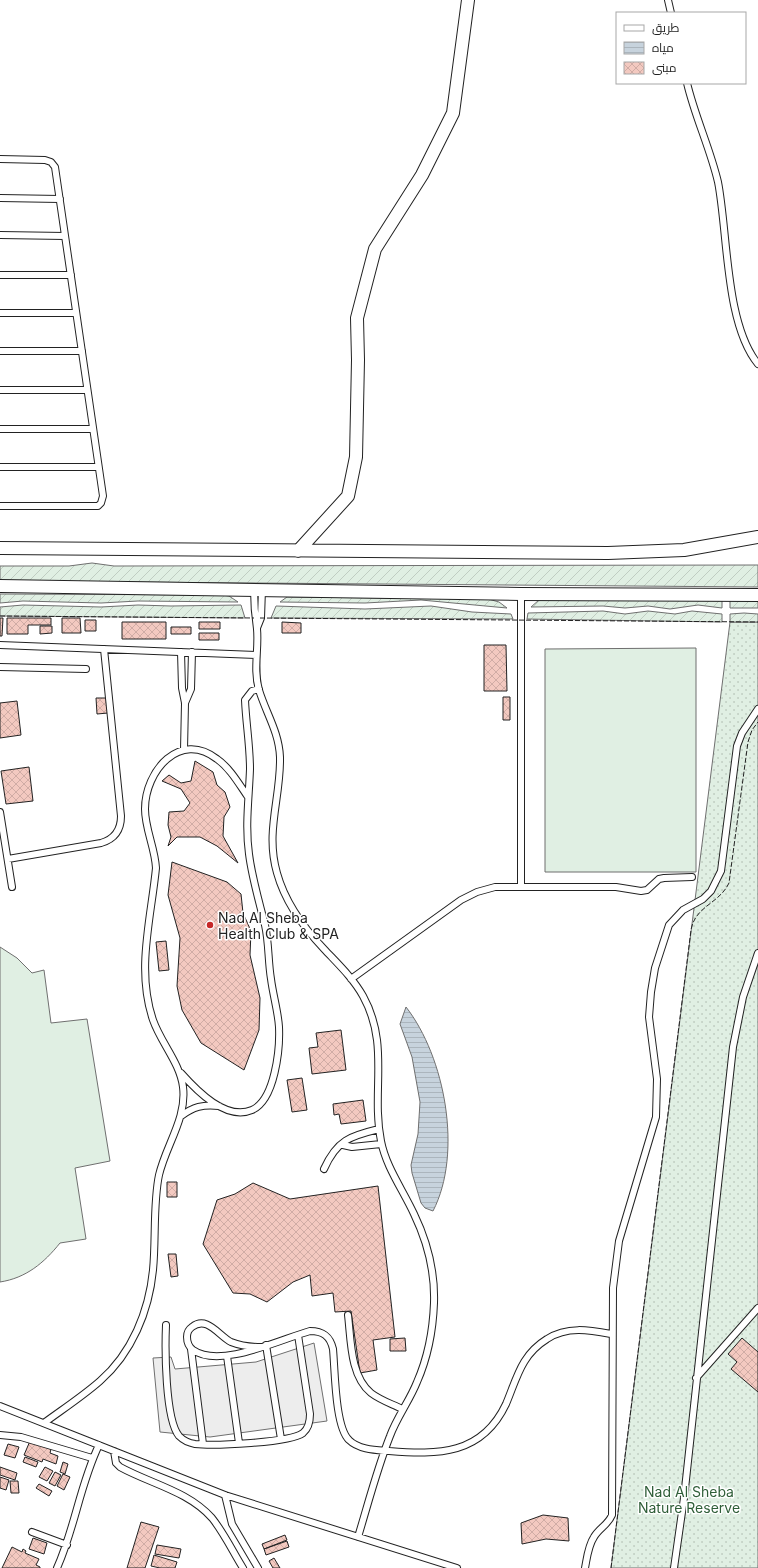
<svg xmlns="http://www.w3.org/2000/svg" width="758" height="1568" font-family="Inter,Cairo,sans-serif">
<defs>
<pattern id="grass-dots" width="8" height="8" patternUnits="userSpaceOnUse"><rect width="8" height="8" fill="#e0efe3"/><path d="M2 2h.1M6 6h.1" fill="none" stroke="#c0cdc2" stroke-width="1.8" stroke-linecap="round"/></pattern>
<pattern id="garden-furrows" width="10" height="10" patternUnits="userSpaceOnUse"><rect width="10" height="10" fill="#e0efe3"/><path d="M-1 1l2-2M0 10L10 0M9 11l2-2" fill="none" stroke="#c0cdc2"/></pattern>
<pattern id="water-rules" width="6" height="5" patternUnits="userSpaceOnUse"><rect width="6" height="5" fill="#c7d3dd"/><path d="M0 2.5h6" fill="none" stroke="#abb5bd"/></pattern>
<pattern id="building-cross-hatch" width="8" height="8" patternUnits="userSpaceOnUse"><rect width="8" height="8" fill="#f3c9c0"/><path d="M0 0l8 8M0 8l8-8" fill="none" stroke="#d0aca5"/></pattern>
</defs>
<rect width="100%" height="100%" fill="#fff"/>
<path fill="url(#grass-dots)" stroke="#6f6f6f" d="M730 622H758V1568H611Z"/>
<path fill="url(#garden-furrows)" stroke="#6f6f6f" d="M92 563 114 566 758 565V587L0 581V566H69Z
M0 594 223 595 229 596 238 602 138 601 101 603 23 601 0 603Z
M287 597 488 599 499 602 507 608 421 600 365 603 280 602Z
M722 599V608L698 605 670 609 648 606 625 608 603 606 531 607 539 600Z
M730 599H758V608H730Z
M23 605 101 607 138 605 171 606 241 605 245 618 0 616V607Z
M276 606 365 609 431 606 472 612 511 614 513 619 271 618Z
M603 611 625 614 648 611 675 614 692 611 722 614V622L527 619 528 613Z
M744 613 758 614V622H730V614Z"/>
<path fill="#e0efe3" stroke="#6f6f6f" d="M696 648V872H545V649Z
M0 947 17 958 32 973 44 970 51 1023 87 1019 110 1161 75 1168 86 1239 60 1243C44 1263 26 1278 0 1282Z"/>
<path fill="#ededed" stroke="#6f6f6f" d="M314 1343 327 1421 210 1437 160 1432 153 1358 171 1357 175 1369 256 1362Z"/>
<path fill="url(#water-rules)" stroke="#6f6f6f" d="M406 1007C445 1057 463 1153 433 1211L425 1208 421 1203 412 1173 411 1165 418 1134 420 1102 412 1057 400 1024Z"/>
<path fill="url(#building-cross-hatch)" stroke="#222" d="M0 618H3L2 636H0Z
M7 618H51V625H28V634H7Z
M62 618H80L81 633H62Z
M85 620H96V631H85Z
M122 622H166V639H122Z
M199 622H220V629H199Z
M282 622 301 623V633H282Z
M40 626H52V633L40 634Z
M171 627H191V634H171Z
M199 633H219V640H199Z
M484 645H506L507 691H484Z
M503 697H510V720H503Z
M96 698H107L108 713 97 714Z
M17 701 21 735 0 738V703Z
M195 761 213 772 217 785 225 792 230 807 224 817 223 836 238 863 217 846 200 837H177L168 846 171 837 168 825 169 812 184 811 190 803 181 789 162 781 169 775 181 783 191 781Z
M29 767 33 801 6 804 1 771Z
M172 862 227 882 241 894 243 913 251 931 250 955 260 998 259 1030 244 1070 201 1043 182 1010 177 986 180 938 168 895Z
M166 941 169 970 159 971 156 942Z
M341 1030 346 1070 312 1074 309 1048 318 1047 316 1033Z
M302 1078 307 1110 292 1112 287 1080Z
M363 1100 366 1121 341 1124 339 1114 334 1115 333 1104Z
M167 1182H177V1197H167Z
M253 1183 290 1199 378 1186 395 1337 373 1340 377 1370 360 1373 351 1311 335 1312 333 1293 312 1296 310 1275 293 1282 267 1302 250 1294 233 1293 203 1244 217 1200 235 1194Z
M168 1254H176L178 1276 171 1277Z
M405 1338 406 1351H390V1339Z
M742 1338 758 1352V1392L731 1369 737 1362 728 1354Z
M30 1441 51 1449 50 1453 58 1456 56 1464 43 1459 42 1462 24 1455Z
M8 1444 19 1447 15 1458 4 1455Z
M25 1457 38 1462 36 1467 23 1462Z
M63 1462 68 1464 65 1474 60 1472Z
M0 1467 17 1473 15 1480 0 1475Z
M45 1467 53 1471 47 1481 39 1477Z
M55 1472 61 1475 55 1486 49 1483Z
M63 1474 70 1477 64 1490 57 1486Z
M0 1477 9 1480 6 1490 0 1488Z
M10 1481H18L19 1493H11Z
M39 1484 52 1491 49 1496 36 1488Z
M543 1515 568 1518 569 1541 546 1539 522 1544 521 1523Z
M141 1522 159 1527 145 1568H127Z
M285 1535 287 1540 264 1549 262 1544Z
M33 1538 47 1543 44 1554 29 1549Z
M287 1541 289 1547 266 1555 264 1549Z
M157 1545 181 1549 179 1558 155 1554Z
M12 1547 22 1552 23 1549 26 1551 25 1553 39 1559 36 1565 40 1567V1568H2Z
M154 1555 177 1562 175 1568H160L151 1566Z
M274 1558 280 1568H273L269 1561Z"/>
<g fill="none" stroke-linecap="round" stroke-linejoin="round">
<g stroke="#222" stroke-width="8">
<path id="lane" d="M668 0 671 13
M687 83C695 117 710 148 718 182 728 233 725 324 758 364
M0 159 45 160 51 162 55 167 103 496 101 503 98 506H0
M0 198 60 199
M0 235 65 236
M0 275H71
M0 313H76
M0 351H82
M0 390H87
M0 429H93
M0 467H98
M254 589C254 602 255 616 257 629 259 649 253 669 259 690 266 713 279 732 280 757 281 797 265 832 277 873 285 902 304 928 324 949 338 964 353 978 363 996 390 1045 371 1090 381 1141 386 1167 403 1190 414 1214 427 1241 435 1273 434 1303 433 1330 428 1357 417 1382 410 1400 397 1417 390 1436 377 1469 368 1504 358 1537
M521 594V886
M257 628 261 618 262 589
M0 645 256 655
M181 652 182 688 185 703 184 750
M0 667 86 669
M185 703 191 689 192 652
M0 812 12 887
M8 859 101 843C115 839 121 830 121 816L104 649
M351 979 461 900 477 892 495 887H616L641 891 647 890 659 879 664 878 692 877
M181 1073C197 1091 226 1121 252 1110 275 1100 280 1049 279 1027 278 1011 273 995 271 979 268 961 269 943 265 925 259 901 252 878 249 854 245 825 249 798 250 769 250 746 246 723 245 700L252 691 259 689
M181 1116C193 1107 203 1104 219 1106
M343 1145 352 1147 381 1144
M324 1169C337 1140 350 1136 379 1129
M348 1315C351 1340 350 1376 371 1393 380 1400 392 1404 402 1409
M166 1325C165 1348 165 1419 179 1436 183 1440 189 1443 195 1444 213 1446 290 1443 303 1433 309 1428 310 1421 310 1414L298 1335
M266 1345 281 1439
M261 1347C250 1347 241 1346 231 1342 219 1336 207 1315 192 1327 189 1329 187 1333 187 1337 187 1342 189 1347 193 1350 220 1369 281 1339 310 1331 323 1331 330 1336 333 1349 335 1370 335 1427 349 1440 359 1450 377 1450 389 1451 438 1455 482 1455 506 1404 517 1378 521 1355 547 1339 567 1326 589 1330 611 1334
M191 1349 203 1444
M227 1356 239 1443
M696 1378 758 1308
M0 1406 225 1495 457 1568
M44 1423C63 1409 83 1396 100 1381 132 1353 149 1311 153 1270 156 1240 153 1203 159 1175 166 1145 187 1118 183 1087 180 1063 161 1043 153 1020 136 970 151 919 156 868 155 848 145 829 145 809 145 771 180 730 217 759 230 768 239 784 248 797
M0 1435 21 1437 92 1458
M114 1451 116 1463 120 1467C151 1484 188 1491 212 1518 224 1533 233 1552 243 1568
M225 1495 232 1524 258 1568
M32 1532 67 1545
M57 1568C75 1528 80 1484 99 1445
M585 1568C587 1558 588 1546 594 1537 599 1528 608 1525 612 1515L613 1288 619 1241 656 1117 657 1079 649 1017 651 992 655 968 669 925 683 910 703 899 711 891 721 871 737 746 742 733 758 709
M674 1568 684 1498 733 1047 743 997 758 953"/>
</g>
<g stroke="#222" stroke-width="14">
<path id="street" d="M0 548 608 553 684 550 758 537
M298 551 348 496 356 457 358 360 357 318 375 249 422 175 453 113 468 0
M0 586 521 594 758 595"/>
</g>
<use href="#lane" stroke="#fff" stroke-width="6"/>
<use href="#street" stroke="#fff" stroke-width="12"/>
<path stroke="#222" stroke-width="1" stroke-dasharray="5 2" stroke-linecap="butt" d="M0 616 254 618
M260 618 758 622
M611 1568 691 930C695 906 719 904 729 883L748 742 752 730 758 722"/>
</g>
<circle fill="#c62828" stroke="#fff" stroke-width="1.5" cx="210" cy="925" r="4"/>
<g text-anchor="middle" dominant-baseline="central" stroke-width="3" stroke-linejoin="round" paint-order="stroke">
<g font-size="14" fill="#222" stroke="#fff" text-anchor="start">
<text x="218" y="917">Nad Al Sheba<tspan x="218" dy="16">Health Club &amp; SPA</tspan></text>
</g>
<g font-size="14" fill="#2f5e38" stroke="#fff">
<text x="689" y="1491">Nad Al Sheba<tspan x="689" dy="16">Nature Reserve</tspan></text>
</g>
</g>
<rect x="616" y="12" width="130" height="72" fill="#ffffff" stroke="#a7a7a7"/>
<rect x="624" y="25" width="20" height="6" fill="#ffffff" stroke="#a7a7a7"/>
<text x="652" y="32" font-size="12" fill="#222222">طريق</text>
<rect x="624" y="42" width="20" height="12" fill="url(#water-rules)" stroke="#a7a7a7"/>
<text x="652" y="52" font-size="12" fill="#222222">مياه</text>
<rect x="624" y="62" width="20" height="12" fill="url(#building-cross-hatch)" stroke="#a7a7a7"/>
<text x="652" y="72" font-size="12" fill="#222222">مبنى</text>
</svg>
